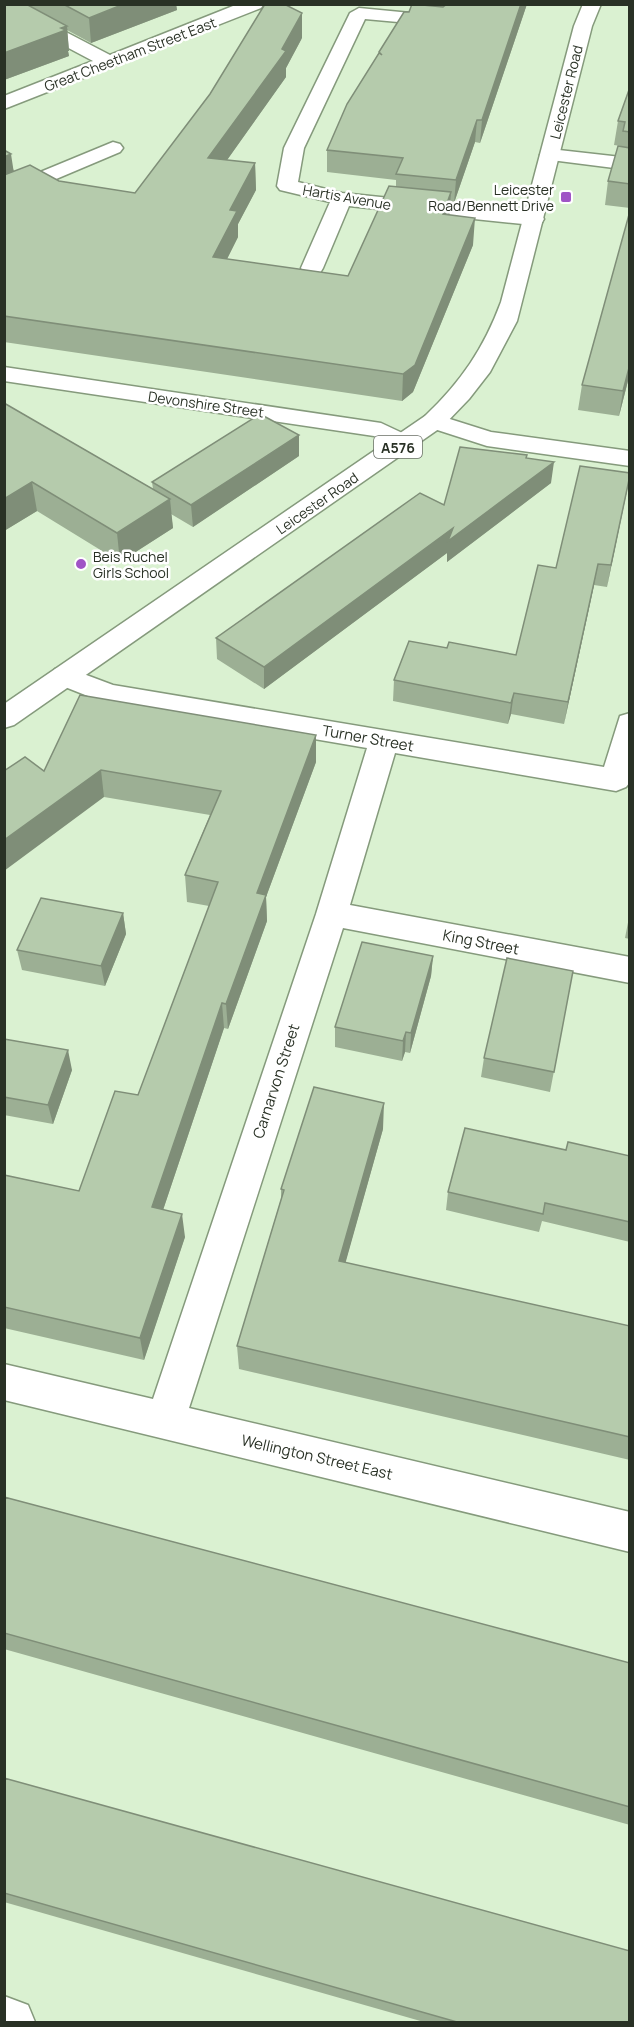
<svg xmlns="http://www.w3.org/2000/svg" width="634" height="2027" font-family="Manrope,sans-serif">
<rect width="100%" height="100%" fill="#daf1d1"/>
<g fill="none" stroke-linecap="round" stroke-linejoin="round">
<g stroke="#859a7c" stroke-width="3">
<path id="minor" d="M238 4H264L261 8 4 109V96L93 61 27 26 24 22 27 18H39L110 55Z
M359 8 442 16 451 21 442 26 365 19 304 148 298 182 342 193 533 213 541 214 544 219 541 224 533 225 349 206 323 268 320 273H304L301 268 330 202 280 190 277 186 284 148 350 13Z
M113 142 120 144 123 148 120 152 4 201V187Z
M550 149 630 158V170L543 159 540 155 543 151Z
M4 367 381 423 413 438 416 443 413 448 404 450 395 448 374 436 4 381Z
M434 414 491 432 630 451V466L487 446 425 426 422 421 425 416Z
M65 667 113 685 604 767 620 716 630 713V782L626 787 616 791 395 753 350 905 630 957V983L343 928 189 1408 630 1512V1552L4 1400V1364L153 1399 316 914 367 748 108 704 55 683 51 676 55 669Z
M4 1996 28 2005 35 2022H4Z"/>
</g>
<g stroke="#859a7c" stroke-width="3">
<path id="major" d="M583 4H601L592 26 517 321 490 372 469 399 443 426 14 725 4 728V704L425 416C461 382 484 348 501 302L574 26Z"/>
</g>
<use href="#minor" fill="#fff" fill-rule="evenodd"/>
<use href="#major" fill="#fff" fill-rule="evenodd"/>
</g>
<path fill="#9caf94" d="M4 4H176L177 10 91 43 67 30 69 51H68L69 56 4 80Z
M412 4H527L480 143 475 142 454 203 450 202 449 215 473 245 413 392 402 401 4 342V150L14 171 59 181 135 193 302 38 286 68V77L227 160 255 163 256 190 238 224V237L227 259 348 276 396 187V180L327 172V150L379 52 409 12Z
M630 87V208L605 205 608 181 621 147V146L614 145 618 121Z
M630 211V373L619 416 578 410 582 385Z
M4 403 153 489 152 482 299 456 193 527 171 514 173 528 120 562 37 511 4 531Z
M527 458 551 483 447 562V553L264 689 217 659 216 638Z
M630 476 607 587 594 585 564 724 511 714 508 724 393 701 394 680 447 648 516 655Z
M316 735V762L266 897 267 921 228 1029 224 1028 163 1210 185 1237 144 1360 4 1328V1175L79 1191 138 1095 209 906 187 902 185 875 210 815 104 797 44 771Z
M630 912V939L625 938Z
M123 913 126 934 105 986 22 970 17 950Z
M433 956 431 976 410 1053 405 1052 402 1061 335 1047V1027Z
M573 971 550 1092 481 1077 484 1058Z
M4 1039 72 1070 53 1124 4 1115Z
M383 1129 345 1263 630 1326V1460L239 1369 237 1346 281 1199V1189Z
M566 1150 630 1156V1242L542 1221 539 1232 446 1210 448 1192Z
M4 1497 630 1663V1825L4 1649Z
M4 1778 630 2022H424L4 1902Z"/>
<path fill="#7f8e78" d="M124 4H176L177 10 91 43 89 18Z
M521 4H527L480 143 482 120Z
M302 13V38L286 68V77L210 184 208 158 282 49Z
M67 26 69 51H68L69 56 4 80V53Z
M477 120 475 142 454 203 456 180Z
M11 154 15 180 4 185V157Z
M255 163 256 190 238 224V237L215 283 213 257 230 210Z
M451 192 449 219 443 214Z
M475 218 473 245 413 392 402 401 403 374Z
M630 364V373L619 416 623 391Z
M299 435V456L193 527 191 505Z
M554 462 551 483 447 562V553L264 689V667L453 528Z
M630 475 626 495 607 587 611 565Z
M32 482 37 511 4 531V499Z
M170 499 173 528 120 562 117 533Z
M598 564 594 585 564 724 568 702Z
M514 693 511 714 508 724 511 703Z
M316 735V762L266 897 267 921 228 1029 226 1004 257 893Z
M101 770 104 797 4 871V840Z
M123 913 126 934 105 986 101 966Z
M433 956 431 976 410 1053 411 1033Z
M222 1003 224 1028 156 1231 152 1207Z
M406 1032 405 1052 402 1061 403 1041Z
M68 1050 72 1070 53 1124 48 1105Z
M384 1103 383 1129 339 1286V1261Z
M182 1214 185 1237 144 1360 140 1338Z"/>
<path fill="#b5cbac" stroke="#7f8e78" stroke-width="1.5" d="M4 4H26L67 26 61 28 66 30 4 53Z
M63 4H124L89 18Z
M265 4H284L302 13 282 49 286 51 208 158 255 163 230 210 237 211 213 257 348 276 389 186 451 192 443 214 475 218 415 365 403 374 4 316V175L30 165 59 181 135 193 210 94Z
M412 4 443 7 447 4H521L482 120H477L456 180 396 174 403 158 327 150 347 104 379 53 382 55 379 52 404 12H409Z
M630 87V132L623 131 625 122 618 121Z
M618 146 630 148V184L608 181Z
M4 150 11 154 4 157Z
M630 211V364L623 391 582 385Z
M4 403 170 499 117 533 32 482 4 499Z
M260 414 299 435 191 505 152 482Z
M460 447 527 455 526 458 554 462 448 541 453 528 264 667 216 638 420 493 444 505Z
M580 466 630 473V475L611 565 598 564 568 702 514 693 511 703 394 680 409 641 447 648 449 642 516 655 538 565 556 568Z
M80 695 316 735 257 893 266 895 226 1004 222 1003 152 1207 182 1214 140 1338 4 1307V1175L79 1191 115 1091 138 1095 218 882 185 875 221 791 101 770 4 840V771L25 757 44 771Z
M41 898 123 913 101 966 17 950Z
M362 942 433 956 411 1033 406 1032 403 1041 335 1027Z
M507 958 573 971 554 1072 484 1058Z
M4 1039 68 1050 48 1105 4 1097Z
M314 1087 384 1103 339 1261 630 1326V1437L237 1346 284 1190 281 1189Z
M465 1128 566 1150 568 1142 630 1156V1222L545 1203 543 1214 448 1192Z
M4 1497 630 1663V1807L4 1633Z
M4 1778 630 1951V2022H457L4 1893Z"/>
<g fill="#a054c6" stroke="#fff" stroke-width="2">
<rect x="560" y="191" width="12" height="12" rx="3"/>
<circle cx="81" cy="564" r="6"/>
</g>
<g text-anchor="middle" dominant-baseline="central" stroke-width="5" stroke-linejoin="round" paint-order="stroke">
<g font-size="14" fill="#293125" stroke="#fff">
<text transform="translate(130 54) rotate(-21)">Great Cheetham Street East</text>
<text transform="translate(566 92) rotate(-76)">Leicester Road</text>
<text transform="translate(347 197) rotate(10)">Hartis Avenue</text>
<text transform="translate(206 404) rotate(8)">Devonshire Street</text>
<text transform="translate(317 503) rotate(-35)">Leicester Road</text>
</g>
<g font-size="14" fill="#293125" stroke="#fff" text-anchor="end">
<text x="554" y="189">Leicester<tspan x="554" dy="16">Road/Bennett Drive</tspan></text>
<text x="93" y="556" text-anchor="start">Beis Ruchel<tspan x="93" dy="16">Girls School</tspan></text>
</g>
<rect fill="#fff" stroke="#696f66" stroke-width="1.5" x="374" y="436" width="48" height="22" rx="4.5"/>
<g font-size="14" font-weight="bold" fill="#293125">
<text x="398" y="447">A576</text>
</g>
<g font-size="15" fill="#293125" stroke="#fff">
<text transform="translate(368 738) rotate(10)">Turner Street</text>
<text transform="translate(481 942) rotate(11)">King Street</text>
<text transform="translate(276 1081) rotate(-72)">Carnarvon Street</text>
<text transform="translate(317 1457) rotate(13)">Wellington Street East</text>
</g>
</g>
<rect width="634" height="2027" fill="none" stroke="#293125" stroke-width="12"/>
</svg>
